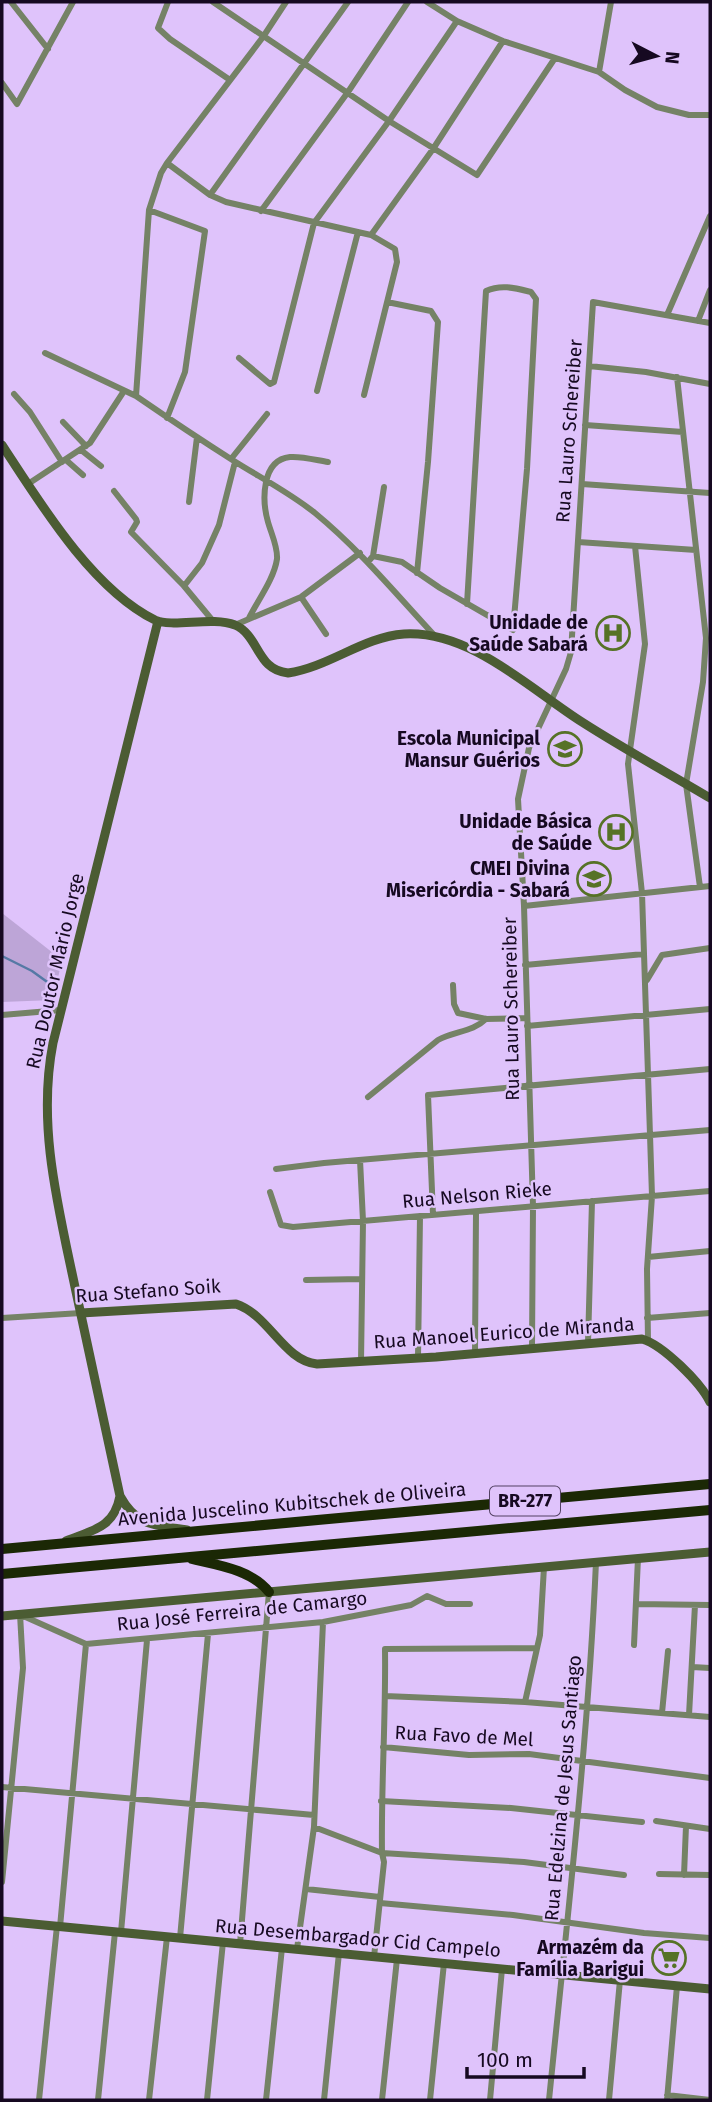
<svg xmlns="http://www.w3.org/2000/svg" width="712" height="2102" font-family="'Fira Sans',sans-serif">
<rect width="100%" height="100%" fill="#dfc3fb"/>
<path fill="#bda5d7" d="M2 913 62 960 53 1000 2 1002Z"/>
<g fill="none" stroke-linecap="round" stroke-linejoin="round">
<path stroke="#5579a5" stroke-width="2.5" d="M2 956 32 971 50 984"/>
<path stroke="#758266" stroke-width="6" d="M11 2 48 49
M168 2 158 28 170 39 230 80
M213 2 389 121 477 175 555 58
M427 2 457 21 503 41 599 72 625 90 657 107 689 115H710
M599 72 611 2
M2 83 17 104 73 2
M167 163 210 195 226 202 371 235 395 249 397 262 364 395
M210 195 348 2
M149 210 161 173 167 163 263 37 286 2
M261 211 348 92 408 2
M371 235 433 149 503 41
M387 302 431 311 438 322 428 462 417 573
M667 315 710 216
M698 321 710 290
M45 353 136 396
M239 358 270 384 274 382 314 223 389 121 457 21
M589 366 646 372 710 384
M677 377 706 638 703 682 686 784 700 887
M317 391 358 232
M14 394 30 412 62 462
M167 418 185 372 205 231 149 210 136 396C168 418 201 440 234 461 261 478 290 493 315 513 360 550 396 594 435 636
M63 422 86 446
M585 425 683 432
M81 450 101 466
M231 459 267 414
M66 460 83 475
M28 484 90 443 124 391
M582 484 710 493
M114 491 136 519 137 522 131 532 184 586 213 621
M189 502 197 437
M578 542 696 550
M635 546 645 644 628 764 642 893 650 1135 652 1196 647 1269 648 1341
M373 556 384 487
M368 562 373 556 402 562 440 588 513 630 527 469 536 299 531 292C515 288 501 284 486 291L467 604
M184 586 202 563 219 525 235 462
M301 597 326 634
M249 618C258 600 274 579 277 559 278 547 271 533 268 522 262 501 261 460 290 457 301 456 316 460 328 462
M235 625 301 597 360 553
M524 906 710 886
M525 965 644 954
M647 980 662 955 710 948
M453 985 454 1004 458 1013 486 1019 526 1018
M2 1015 61 1010
M527 1026 710 1009
M368 1097 438 1040C454 1031 473 1032 486 1019
M360 1160 363 1221 361 1362
M276 1169 324 1163 710 1130
M270 1192 281 1225 293 1227 710 1191
M433 1215 428 1095 710 1069
M648 1257 710 1251
M306 1280 362 1279
M2 1318 81 1313
M647 1318 710 1313
M588 1343 592 1201
M532 1348 533 1206 524 906 518 799 529 748 566 669 571 652 593 302 710 323
M475 1353 476 1212
M418 1358 420 1216
M636 1604 710 1605
M21 1615 86 1644 323 1622 411 1605 427 1596 446 1604H470
M634 1645 638 1558
M692 1667 710 1668
M385 1696 525 1702 710 1717
M525 1702 540 1635 544 1567
M662 1713 668 1651
M689 1715 695 1605
M383 1747 469 1755 529 1754 710 1778
M2 1787 314 1815
M381 1801 511 1808 642 1822
M656 1821 710 1829
M314 1827 382 1853 524 1862 624 1875
M659 1874 710 1875
M684 1875 686 1826
M2 1882 23 1668 20 1614
M306 1889 380 1897
M380 1903 513 1915 644 1933 710 1938
M60 1927 86 1644
M121 1932 147 1640
M180 1938 208 1634
M240 1944 269 1592
M297 1949 314 1827 323 1622
M374 1957 384 1862 382 1853C381 1785 386 1717 385 1649L537 1648
M667 2095 710 2100
M39 2100 57 1926
M98 2100 115 1932
M149 2100 167 1937
M207 2100 223 1942
M266 2100 282 1948
M324 2100 339 1953
M382 2100 397 1959
M430 2100 444 1963
M490 2100 502 1969
M549 2100C567 1921 588 1742 596 1562
M609 2100 620 1980
M667 2100 677 1986"/>
<path stroke="#4b5c33" stroke-width="9" d="M2 445C40 503 92 589 155 620 173 628 212 616 235 625 260 636 256 670 288 673 329 667 363 637 404 634 470 630 530 689 582 722 624 749 668 773 710 798
M158 621 53 1043C37 1125 58 1206 75 1287 90 1356 105 1426 120 1496 137 1527 155 1525 187 1530
M81 1313 236 1304C269 1315 284 1361 317 1364L436 1357 642 1339C663 1345 701 1383 710 1402
M66 1541C93 1530 114 1528 120 1496
M2 1616 710 1552
M2 1921 710 1989"/>
<path stroke="#1b2805" stroke-width="10" d="M2 1549 710 1484
M192 1559C218 1565 252 1570 269 1592
M2 1574 710 1510"/>
</g>
<defs>
<g id="hospital-ring" transform="scale(1.75)"><circle r="9.5" fill="#dfc3fb" stroke="#567226" stroke-width="1.5"/><path d="M-5-5h3v3.5h4V-5h3V5h-3V1.5h-4V5h-3Z" fill="#567226"/></g>
<g id="school-ring" transform="scale(1.75)"><circle r="9.5" fill="#dfc3fb" stroke="#567226" stroke-width="1.5"/><path d="M0-5L7-2L0 1L-7-2ZM-4 1L0 2.5L4 1V4Q0 6-4 4Z" fill="#567226"/></g>
<g id="supermarket-ring" transform="scale(1.75)"><circle r="9.5" fill="#dfc3fb" stroke="#567226" stroke-width="1.5"/><path d="M-6-5.5h2.5l.6 2H6L4.5 2H-2.5L-4.4-4H-6ZM-1.5 3.2a1.3 1.3 0 1 0 .1 0ZM3 3.2a1.3 1.3 0 1 0 .1 0Z" fill="#567226"/></g>
</defs>
<g fill-rule="evenodd">
<use href="#hospital-ring" x="613" y="633"/>
<use href="#school-ring" x="565" y="749"/>
<use href="#hospital-ring" x="616" y="832"/>
<use href="#school-ring" x="594" y="879"/>
<use href="#supermarket-ring" x="669" y="1958"/>
</g>
<g text-anchor="middle" dominant-baseline="central" stroke-width="5" stroke-linejoin="round" paint-order="stroke">
<rect fill="#dfc3fb" stroke="#524162" stroke-width="2" x="490" y="1486.5" width="70" height="29" rx="5"/>
<g font-size="18" font-weight="bold" fill="#160921">
<text x="525" y="1501">BR-277</text>
</g>
<g font-size="19" fill="#160921" stroke="#dfc3fb">
<text transform="translate(569 431) rotate(-86)">Rua Lauro Schereiber</text>
<text transform="translate(55 971) rotate(-77)">Rua Doutor Mário Jorge</text>
<text transform="translate(511 1009) rotate(-91)">Rua Lauro Schereiber</text>
<text transform="translate(477 1195) rotate(-5)">Rua Nelson Rieke</text>
<text transform="translate(148 1291) rotate(-4)">Rua Stefano Soik</text>
<text transform="translate(504 1333) rotate(-4)">Rua Manoel Eurico de Miranda</text>
<text transform="translate(292 1504) rotate(-5)">Avenida Juscelino Kubitschek de Oliveira</text>
<text transform="translate(242 1611) rotate(-6)">Rua José Ferreira de Camargo</text>
<text transform="translate(464 1736) rotate(3)">Rua Favo de Mel</text>
<text transform="translate(563 1788) rotate(-85)">Rua Edelzina de Jesus Santiago</text>
<text transform="translate(358 1938) rotate(5)">Rua Desembargador Cid Campelo</text>
</g>
<g font-size="19" font-weight="bold" fill="#160921" stroke="#dfc3fb" text-anchor="end">
<text x="588" y="622">Unidade de<tspan x="588" dy="22">Saúde Sabará</tspan></text>
<text x="540" y="738">Escola Municipal<tspan x="540" dy="22">Mansur Guérios</tspan></text>
<text x="592" y="821">Unidade Básica<tspan x="592" dy="22">de Saúde</tspan></text>
<text x="570" y="868">CMEI Divina<tspan x="570" dy="22">Misericórdia - Sabará</tspan></text>
<text x="644" y="1947">Armazém da<tspan x="644" dy="22">Família Barigui</tspan></text>
</g>
</g>
<rect width="712" height="2102" fill="none" stroke="#160921" stroke-width="7"/>
<g transform="translate(656 56) rotate(96)" stroke="#dfc3fb" stroke-width="5" paint-order="stroke">
<path d="M0-5L12 26L0 18L-12 26Z" fill="#160921"/>
<text y="-10" font-size="19" font-weight="bold" text-anchor="middle" fill="#160921">N</text>
</g>
<path d="M467 2067v10h117v-10" fill="none" stroke="#160921" stroke-width="3.5"/>
<text x="477" y="2067" font-size="21" fill="#160921" stroke="#dfc3fb" stroke-width="5" paint-order="stroke">100 m</text>
</svg>
